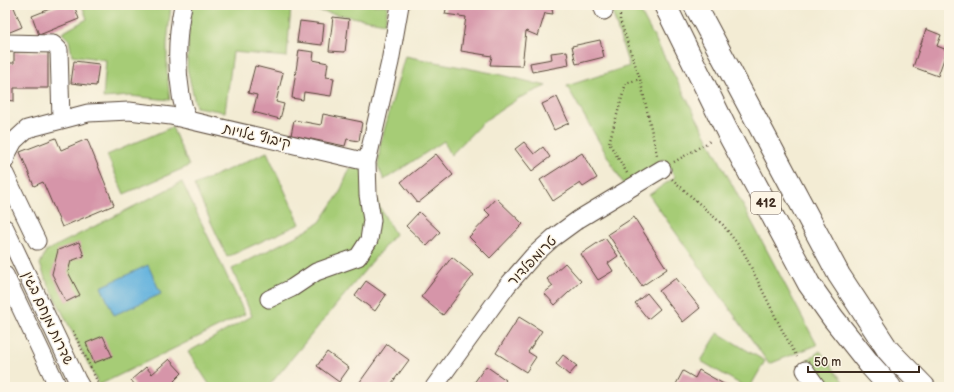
<svg xmlns="http://www.w3.org/2000/svg" width="954" height="392" font-family="'Balsamiq Sans','Playpen Sans Hebrew',sans-serif">
<rect width="100%" height="100%" fill="#fcf5e5"/>
<filter id="ink" filterUnits="userSpaceOnUse"><feTurbulence type="fractalNoise" baseFrequency=".025" numOctaves="2"/><feDisplacementMap in="SourceGraphic" scale="8" xChannelSelector="R" yChannelSelector="G"/><feConvolveMatrix kernelMatrix="1 2 1 2 8 2 1 2 1" color-interpolation-filters="sRGB"/></filter>
<filter id="wash" filterUnits="userSpaceOnUse"><feTurbulence type="fractalNoise" baseFrequency=".012" numOctaves="4" result="noise"/><feDisplacementMap in="SourceGraphic" scale="16" xChannelSelector="R" yChannelSelector="G"/><feGaussianBlur stdDeviation="0.9" result="paint"/><feColorMatrix in="noise" values="0 0 0 0 0 0 0 0 0 0 0 0 0 0 0 0 0 1.4 0 .05"/><feComposite in="paint" operator="in"/></filter>
<g filter="url(#wash)">
<rect width="100%" height="100%" fill="#f3ecd4"/>
<path fill="#a6cc76" stroke="#707b4a" d="M82 5H171L167 44V72L170 100 130 96 103 98 106 60 72 55 69 40 62 33 87 19Z
M193 5H388L385 23 291 6 287 57 233 52 225 112 196 107 187 68 189 27Z
M610 5H637L817 345 769 364 649 195 675 177 663 159 624 185 567 86 629 66Z
M405 56 502 75 546 86 519 98 484 121 451 155 444 141 384 180 378 166 380 145Z
M172 127 189 166 124 194 107 155Z
M267 152 300 224 227 257 194 185Z
M350 168 364 169 379 206 395 234 268 387H211L188 352 252 316 232 269 306 231 320 222 339 194Z
M182 182 245 314 99 385 45 278 40 264 46 251Z
M718 333 765 361 750 387H745L701 361Z
M820 351 847 387H826L806 361Z"/>
<path fill="#63b2dd" stroke="#4f6e7e" d="M148 265 161 294 114 315 101 287Z"/>
<g id="blocks">
<path fill="#d695a9" d="M13 5 22 27 5 34V8Z
M60 5H74L79 19 39 35 32 16Z
M447 5H551L553 14 545 13 538 36 526 31 522 66 490 65 492 56 461 51 466 17 445 14Z
M333 17 349 19 345 52 329 51Z
M300 21 324 24 322 45 297 42Z
M926 29 941 35 937 46 947 50 938 76 913 67Z
M600 40 604 57 576 64 572 46Z
M299 50 314 52 313 60 328 63 326 77 334 78 331 96 304 92 303 100 292 98Z
M567 51 569 65 532 72 530 63 552 59 551 53Z
M14 52H48V88H14V101L5 100V63H14Z
M74 61 99 64 96 86 71 83Z
M255 66 283 73 276 102 284 104 280 119 253 112 257 95 248 93Z
M557 97 569 123 554 130 542 104Z
M323 114 362 122 359 141 347 139 345 146 291 135 294 120 321 125Z
M56 138 61 150 87 139 114 205 62 227 43 182 34 186 20 152Z
M524 142 534 154 543 147 550 157 532 171 515 149Z
M582 153 597 178 583 187 580 183 553 201 540 180Z
M436 154 453 175 418 203 401 182Z
M496 198 523 224 490 258 469 237 490 215 485 210Z
M419 212 440 232 427 246 406 226Z
M634 217 667 269 642 286 608 234Z
M605 238 618 256 608 263 613 271 598 280 581 254Z
M79 242 84 256 71 261 68 272 80 295 66 302 52 274 58 250Z
M452 257 474 275 443 315 421 297Z
M565 263 581 281 555 305 544 293 553 286 547 279Z
M676 278 700 308 683 322 659 291Z
M366 281 386 295 375 311 355 296Z
M647 293 660 309 648 319 635 303Z
M519 317 542 331 528 352 536 357 526 372 496 353Z
M103 336 112 356 94 363 86 343Z
M387 344 409 360 389 387H359L357 386Z
M327 352 349 368 339 382 317 366Z
M563 355 577 366 569 375 556 364Z
M169 359 182 373 174 381 179 387H133L135 385 131 380 146 367 152 374Z
M486 366 506 380 501 387H471Z
M699 370 729 387H676L675 386 683 371 695 378Z"/>
</g>
</g>
<g filter="url(#ink)">
<use href="#blocks" fill-opacity="0" stroke="#574739" stroke-width="1"/>
<g fill="none" stroke-linecap="round" stroke-linejoin="round">
<g stroke="#574739" stroke-width="19">
<path id="minor" d="M183 5C177 34 176 66 181 95 182 104 185 112 188 120
M602 5 604 11
M5 43 53 44 59 50 61 119
M5 161 7 154 14 141 27 129 88 113 129 111 171 116 367 162
M5 174 37 241
M5 228 77 380 81 387
M5 275 58 387
M269 299 292 288 316 272 358 257 369 240 372 220 368 195 367 162 390 62 400 5
M805 370 817 387
M434 387 507 286 533 256 553 238 579 219 662 169"/>
</g>
<g stroke="#574739" stroke-width="24">
<path id="major" d="M665 5 727 131 809 284 833 318 871 366 890 387
M695 5 839 275 888 350 901 365"/>
</g>
<g stroke="#574739" stroke-width="24">
<path id="highway" d="M888 350 924 387"/>
</g>
<path stroke="#574739" stroke-width="2.5" stroke-dasharray="1 3" stroke-linecap="butt" d="M620 15V20L640 79 657 155
M674 162 712 140
M627 173 609 143 626 83 640 79
M672 179 723 225 743 251 782 330 797 357
M73 331 100 387"/>
<use href="#minor" stroke="#fff" stroke-width="17"/>
<use href="#major" stroke="#fff" stroke-width="22"/>
<use href="#highway" stroke="#fff" stroke-width="22"/>
</g>
</g>
<g text-anchor="middle" dominant-baseline="central" stroke-width="3" stroke-linejoin="round" paint-order="stroke">
<rect fill="#fcf5e5" stroke="#75675a" stroke-width="1" x="751" y="192" width="30" height="22" rx="3"/>
<g font-size="13" font-weight="bold" fill="#3b2a1e">
<text x="766" y="203">412</text>
</g>
<g font-size="14" fill="#3b2a1e" stroke="#fcf5e5">
<text transform="translate(257 136) rotate(13)">קיבוץ גלויות</text>
<text transform="translate(532 261) rotate(-46)">טרומפלדור</text>
<text transform="translate(48 318) rotate(65)">שדרות מנחם בגין</text>
</g>
</g>
<rect width="954" height="392" fill="none" stroke="#fcf5e5" stroke-width="20"/>
<path d="M808 366v6h111v-6" fill="none" stroke="#3b2a1e" stroke-width="2"/>
<text x="814" y="366" font-size="12" fill="#3b2a1e" stroke="#fcf5e5" stroke-width="3" paint-order="stroke">50 m</text>
</svg>
